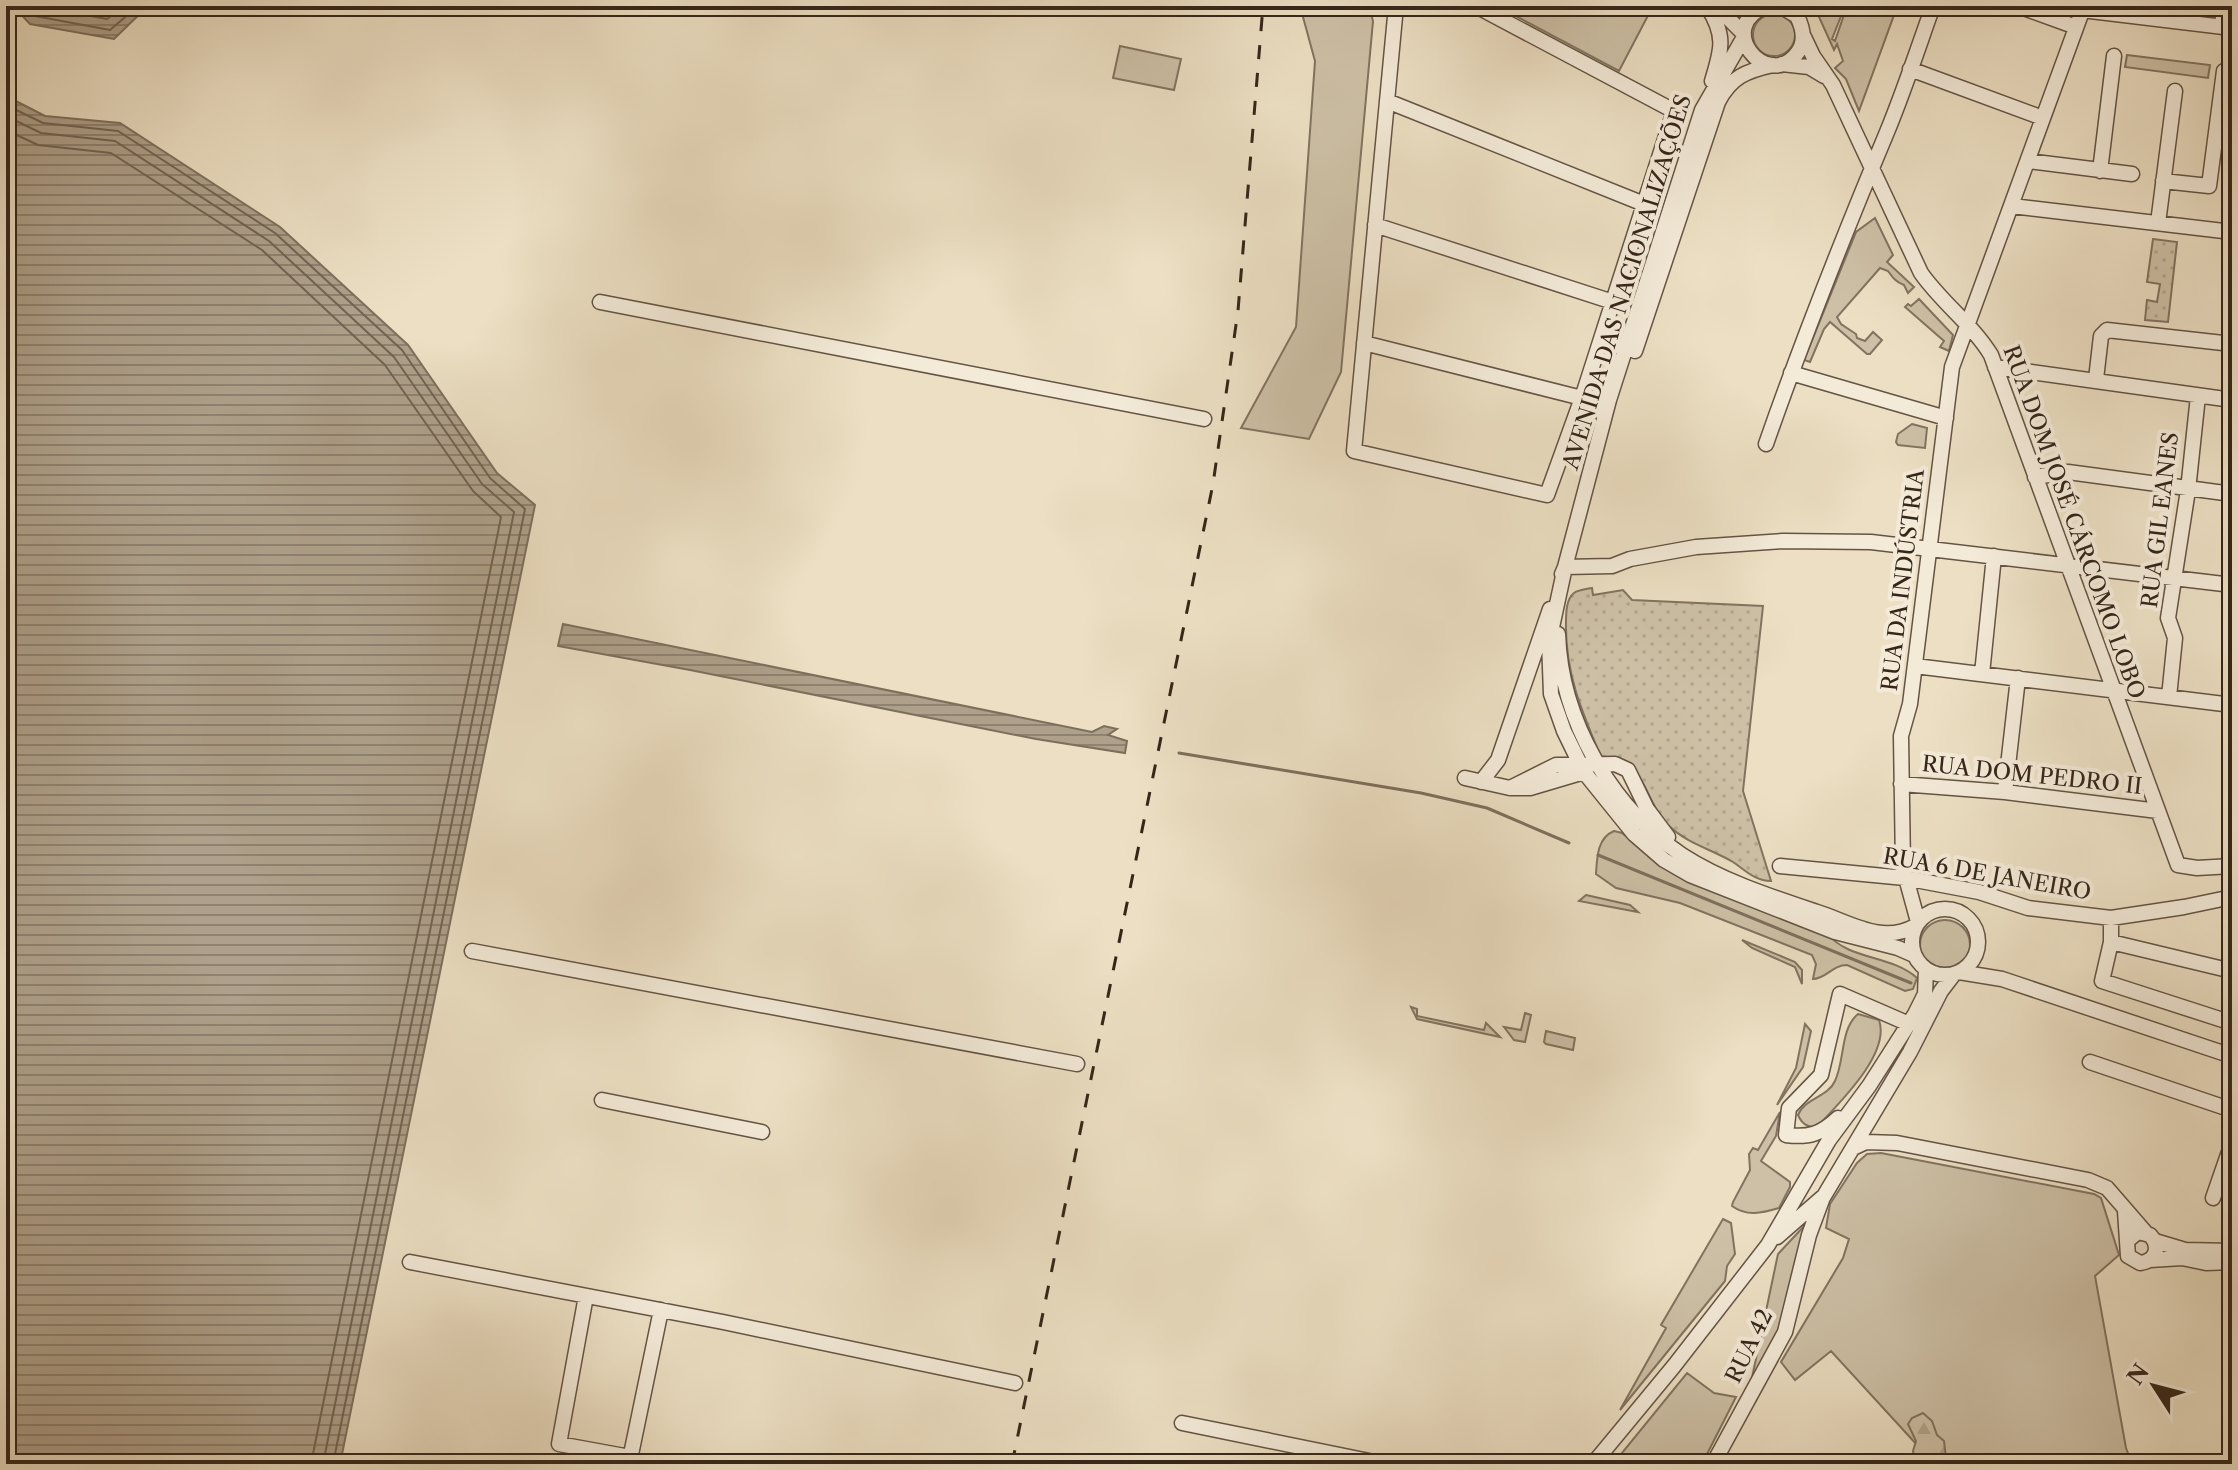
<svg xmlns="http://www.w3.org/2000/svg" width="2238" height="1470" font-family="'Libre Caslon Text',serif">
<defs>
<pattern id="forest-firs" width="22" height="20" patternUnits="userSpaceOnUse" patternTransform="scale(2)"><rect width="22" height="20" fill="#cdc0a6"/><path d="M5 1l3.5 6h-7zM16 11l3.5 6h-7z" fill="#b1a58e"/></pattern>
<pattern id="park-dots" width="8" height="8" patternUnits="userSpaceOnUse" patternTransform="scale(2)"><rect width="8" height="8" fill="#cdc0a6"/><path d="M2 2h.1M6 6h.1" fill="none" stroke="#b1a58e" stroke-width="1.8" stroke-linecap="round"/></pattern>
<pattern id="water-rules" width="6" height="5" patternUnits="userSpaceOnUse" patternTransform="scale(2)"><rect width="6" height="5" fill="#aea08a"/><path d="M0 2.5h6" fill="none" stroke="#8e8270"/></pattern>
</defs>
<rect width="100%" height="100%" fill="#ecdfc3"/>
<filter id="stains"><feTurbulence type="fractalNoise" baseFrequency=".0025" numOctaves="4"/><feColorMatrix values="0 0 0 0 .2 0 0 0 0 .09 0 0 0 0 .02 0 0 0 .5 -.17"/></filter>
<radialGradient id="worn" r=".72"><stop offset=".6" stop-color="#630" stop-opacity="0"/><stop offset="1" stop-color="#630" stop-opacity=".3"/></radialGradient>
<path fill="#cdc0a6" stroke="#827360" stroke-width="2" d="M1300 6H1369L1373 21 1341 372 1309 439 1241 428 1296 327 1315 61Z
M1497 6H1653L1619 71Z
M1814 6H1845L1832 39 1835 41 1847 6H1867L1894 15 1859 111 1846 79 1835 68 1843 61 1837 44 1834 50Z
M1753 35a21 21 0 1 1 42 0a21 21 0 1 1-42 0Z
M1120 46 1181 59 1174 90 1113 78Z
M2127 55 2210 65 2208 78 2125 67Z
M1875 218 1893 255 1887 262 1914 287 1908 293 1904 285C1896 282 1893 278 1888 271L1880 268 1837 317 1841 324 1856 334 1857 338 1865 341 1873 332 1882 340 1870 354H1867L1830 322 1824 329 1810 362 1804 360 1856 232Z
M1919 299 1953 335 1949 351 1940 347 1944 341 1905 307 1908 304 1911 306Z
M1912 424 1927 428 1925 448 1898 445 1896 442 1898 434Z
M1614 831 1622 833 1662 866 1828 934C1848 960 1892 955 1917 978L1913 989 1905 991 1847 965C1832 965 1826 979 1813 979L1816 964 1812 955 1680 903 1616 888 1596 874C1597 858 1597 838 1614 831Z
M1586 895 1630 905 1638 912 1579 901Z
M1920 945a25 25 0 1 1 50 0a25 25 0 1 1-50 0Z
M1742 940 1795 962 1802 970V984L1795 967 1752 948Z
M1411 1007 1417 1009V1016L1484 1030 1486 1023 1500 1037 1417 1019Z
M1525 1013 1531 1015 1525 1042 1514 1040 1504 1027 1521 1030Z
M1858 1014 1879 1020C1891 1054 1838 1104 1816 1128 1806 1126 1802 1124 1798 1115 1805 1098 1828 1097 1835 1081 1845 1060 1840 1029 1858 1014Z
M1805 1024 1811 1031 1803 1067 1777 1105 1796 1068Z
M1546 1031 1575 1038 1573 1050 1546 1044 1544 1042Z
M1780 1112 1776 1136 1761 1161 1790 1182V1187L1779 1208C1762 1213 1747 1217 1732 1206L1733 1202 1750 1170 1749 1154 1753 1148 1758 1150Z
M1881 1153 2094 1194 2101 1198 2119 1255 2095 1276 2126 1448 2132 1464H1926L1929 1458 1831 1351 1795 1380 1781 1362 1843 1258 1849 1239 1826 1228 1830 1204 1857 1163 1867 1154Z
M1723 1219 1731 1223 1735 1254 1727 1266 1725 1281 1620 1410 1666 1328 1661 1325Z
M1806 1224 1777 1343 1749 1392 1778 1254Z
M1687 1373 1714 1393 1736 1397 1702 1464H1613Z"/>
<path fill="url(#forest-firs)" stroke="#827360" stroke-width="2" d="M1923 1413 1932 1421 1937 1435 1944 1441 1946 1458 1957 1464H1916L1913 1451 1916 1441 1908 1424 1912 1418Z"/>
<path fill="url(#park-dots)" stroke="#827360" stroke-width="2" d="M2153 239 2177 242 2168 322 2145 320 2147 300 2157 302 2160 284 2147 282Z
M1592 588 1593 595 1623 590 1632 600 1763 606 1743 791 1771 881C1755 881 1745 870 1733 862 1711 849 1688 844 1669 826 1641 798 1648 758 1601 757 1582 712 1565 673 1566 623 1566 614 1566 599 1574 593 1578 590 1587 589 1592 588Z"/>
<path fill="url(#water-rules)" stroke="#7e6f5d" stroke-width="2" d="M13 6H148L114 39 30 24Z
M6 96 45 116 120 123 280 227 408 345 497 473 535 505 340 1464H6Z
M563 624 1092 732 1104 726 1117 729 1108 735 1127 741 1125 753 1036 739 690 670 558 646Z"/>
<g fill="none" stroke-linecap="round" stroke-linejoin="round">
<path stroke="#726352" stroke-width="2" d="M24 6 35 16 110 30 138 6
M38 6 107 19 124 6
M6 105 43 123 118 131 275 233 402 350 490 478 525 509 333 1464
M6 116 41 133 115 141 269 241 394 357 482 484 514 512 323 1464
M6 130 38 145 111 153 262 250 385 365 473 491 501 517 311 1464"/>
<path stroke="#7e6f5d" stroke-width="3" d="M1179 753 1421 793 1487 808 1569 843
M1598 855 1911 983"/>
<g stroke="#645444" stroke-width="17">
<path id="minor" d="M1396 6 1354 451 1547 495 1582 398 1674 111 1476 6
M1707 6C1726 35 1722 49 1712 81
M1709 6 1723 13 1744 34
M1767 6C1712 26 1768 94 1798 52 1806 41 1803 28 1797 16L1780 6
M2018 6 2076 27
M2082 10 2232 28
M2222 27 2224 6
M1803 35 1813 56 1833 85 1921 273C1942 303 1972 324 1991 355L2178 865 2197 868 2232 866
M1744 37 1702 110 1609 400 1565 567 1549 641 1551 694 1564 731 1584 772 1634 834 1664 860 1690 875 1835 932 1898 948 1914 955
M1782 64 1809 67 1824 76
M1910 69 2043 118
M1387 101 1644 204
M2028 161 2132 174
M2100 171 2114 56
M2163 181 2209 186 2224 71
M2012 206 2232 232
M2158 223 2175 91
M1375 225 1613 302
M600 302 1204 419
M1364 343 1582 398
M1635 351 1718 102C1731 77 1746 71 1773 65
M1995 367 2232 400
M1791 373 1946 418
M2096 379 2101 336 2107 330 2232 344
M1766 444C1803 338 1844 235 1887 132 1904 91 1918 48 1933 6
M2035 477 2068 472 2232 494
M1562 574 1565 567 1612 566 1630 559 1696 547 1783 541 1871 542 2232 585
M1558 634C1561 720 1611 807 1682 855 1722 881 1772 897 1817 912 1849 922 1882 945 1915 926
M1915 666 2232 705
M1982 674 1994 556
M2169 697 2175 638 2168 618 2188 490 2198 396
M1465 778 1510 788H1530L1584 772
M1481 782 1498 760 1550 609
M1901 784 2005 792 2158 811
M1510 788 1556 765 1615 764 1628 770 1647 809 1668 837
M2005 792 2018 678
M1780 866 1905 878 1979 892 2028 908 2111 918 2184 907 2232 897
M1912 942a33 33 0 1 1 66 0a33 33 0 1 1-66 0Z
M2111 918V942L2102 981 2232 1023
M1918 922 1903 867 1901 736 1910 704 1952 367 2084 6
M2111 942 2232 971
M472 951 1077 1064
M1959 972 2002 979 2232 1056
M2090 1062 2232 1110
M602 1100 762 1132
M1838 1118C1821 1134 1809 1138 1786 1135L1789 1108 1821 1075 1840 994 1909 1024
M1853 1148 1866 1142 1897 1143 2088 1180 2107 1188 2146 1233
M2213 1198 2232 1143
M2125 1211 2128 1256 2140 1263C2156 1261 2161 1247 2150 1235L2138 1232 2128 1240
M1777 1237 1824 1196 1910 1052 1941 991 1954 974
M2155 1241 2185 1250 2232 1251
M2150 1260 2182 1258 2206 1263 2232 1262
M410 1262 723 1322 1015 1383
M586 1296 559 1444 630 1457
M1182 1423 1384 1464
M629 1464 661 1310
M1593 1464 1674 1366 1768 1245 1829 1140 1869 1086 1915 1014 1925 994 1926 969
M1713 1464 1785 1332 1809 1235 1822 1200"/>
</g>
<use href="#minor" stroke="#f3ead8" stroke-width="14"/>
<path stroke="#36261a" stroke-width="3" stroke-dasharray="14 14" stroke-linecap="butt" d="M1012 1464 1213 484 1238 311 1263 6"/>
</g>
<g text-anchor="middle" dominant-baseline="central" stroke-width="8" stroke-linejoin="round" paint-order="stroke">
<g font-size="22" fill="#36261a" stroke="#f3ead8">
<text transform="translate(1627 282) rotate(-73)">AVENIDA DAS NACIONALIZAÇÕES</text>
<text transform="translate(2160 520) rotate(-83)">RUA GIL EANES</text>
<text transform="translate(2074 522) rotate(70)">RUA DOM JOSÉ CÁRCOMO LOBO</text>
<text transform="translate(1903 580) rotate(-83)">RUA DA INDÚSTRIA</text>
<text transform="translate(2032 775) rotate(6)">RUA DOM PEDRO II</text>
<text transform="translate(1987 874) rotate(10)">RUA 6 DE JANEIRO</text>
<text transform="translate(1749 1346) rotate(-64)">RUA 42</text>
</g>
</g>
<rect width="2238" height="1470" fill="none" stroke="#ecdfc3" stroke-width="32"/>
<rect x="8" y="8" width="2222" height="1454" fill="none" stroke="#36261a" stroke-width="4"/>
<rect x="16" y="16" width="2206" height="1438" fill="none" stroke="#36261a" stroke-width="2"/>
<g transform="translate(2154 1386) rotate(306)" stroke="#f3ead8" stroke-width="6" paint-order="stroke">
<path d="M0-6L14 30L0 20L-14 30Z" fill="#36261a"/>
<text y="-12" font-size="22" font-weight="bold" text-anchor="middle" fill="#36261a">N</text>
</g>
<rect width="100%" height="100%" filter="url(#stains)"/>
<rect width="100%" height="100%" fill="url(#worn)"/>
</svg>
